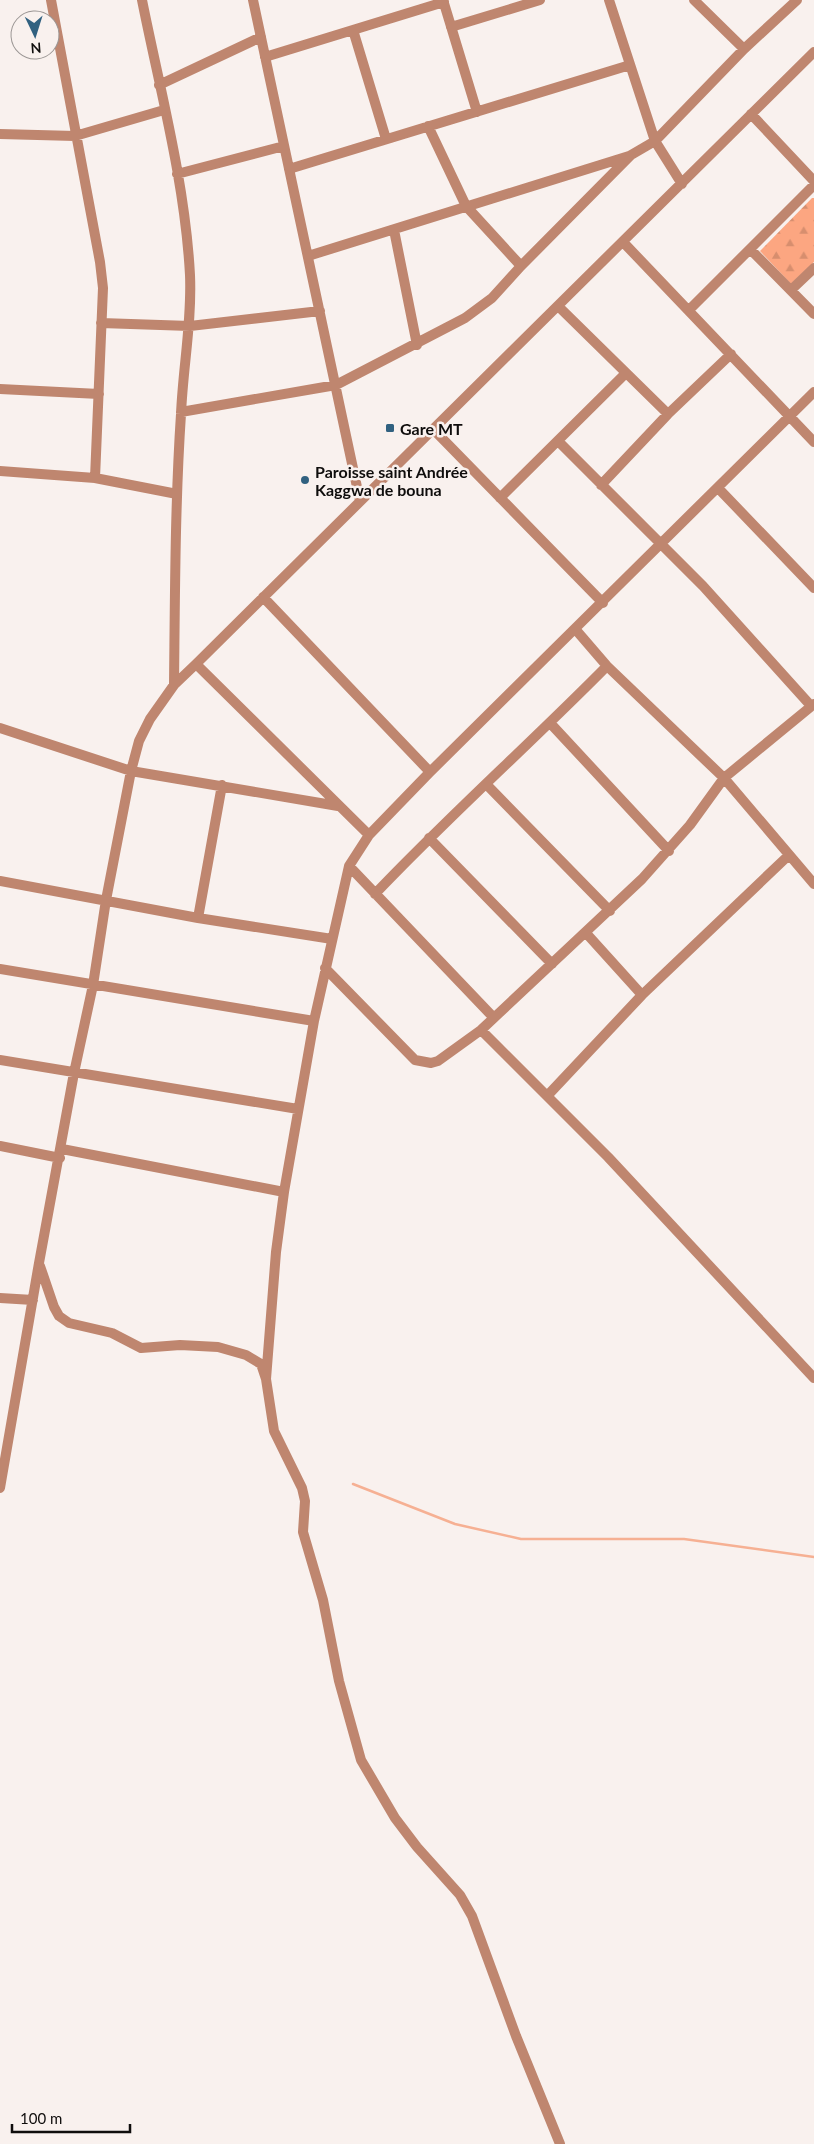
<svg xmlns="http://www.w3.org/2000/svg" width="814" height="2144" font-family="Lato,sans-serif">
<defs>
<pattern id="forest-firs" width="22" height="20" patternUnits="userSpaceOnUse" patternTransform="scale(1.25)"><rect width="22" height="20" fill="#fca681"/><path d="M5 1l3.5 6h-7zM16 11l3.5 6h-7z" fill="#d78e6e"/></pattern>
</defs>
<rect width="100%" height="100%" fill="#f9f1ee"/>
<path fill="url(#forest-firs)" d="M812 198H814V262L791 284 760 251Z"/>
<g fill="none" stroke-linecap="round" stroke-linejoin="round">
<path stroke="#f6b093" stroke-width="2.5" d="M353 1484 455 1524 521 1539H684L814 1557"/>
<path stroke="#bf866f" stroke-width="10" d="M51 0 100 262 103 288 95 478
M142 0C160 90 185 182 190 275 192 322 183 367 181 414 175 504 175 595 174 685
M253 0 360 501
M443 0 477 112
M609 0 655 141 682 184
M694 0 744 49
M451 27 540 0
M353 30 386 139
M265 57 444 2
M159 85 261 37
M751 114 814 181
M428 126 466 206 521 266
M0 134 75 136 164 110
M289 169 630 65
M177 174 284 146
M394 230 417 345
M623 242 814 442
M750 249 814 314
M308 256 629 156
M791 290 814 268
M558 306 668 414
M689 310 814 185
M101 323 190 326 320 311
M0 389 99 394
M181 412 336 385 465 318 492 298 521 266 631 155 655 141 744 49 797 0
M434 430 603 603
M558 441 703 586 811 706
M0 471 95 478 177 494
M601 485 668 414 731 354
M718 488 814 588
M500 498 625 374
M263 597 430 772
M576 630 607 666 724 778 814 884
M196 664 369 835
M551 724 669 851
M0 728 131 771 338 806
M486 784 610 911
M429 838 552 964
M349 866 494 1018
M0 881 198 918 332 939
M375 894C450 815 531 743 607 666
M198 918 222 785
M586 933 642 995
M325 968 415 1060 431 1063 438 1061 481 1030 642 879 690 825 724 778 814 704
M0 969 314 1021
M481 1030 608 1157 814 1378
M0 1060 298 1109
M548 1095 642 995 789 855
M0 1146 60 1158
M62 1149 284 1192
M40 1266 54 1307 59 1316 69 1323 112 1333 141 1348 180 1345 218 1347 246 1355 261 1364 266 1379 274 1431 302 1488 305 1501 303 1532 323 1600 339 1681 361 1760 395 1818 417 1847 460 1895 472 1916 516 2036 560 2144
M0 1298 33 1300
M266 1379 276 1252 284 1192 314 1021 349 866 369 835 430 772 814 392
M0 1488 39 1263 74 1073 93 985 106 900 131 771 139 741 150 719 174 685 196 664 814 52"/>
</g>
<g fill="#316180" stroke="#f9f1ee" stroke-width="2">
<rect x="385" y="423" width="10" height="10" rx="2.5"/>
<circle cx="305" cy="480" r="5"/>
</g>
<g text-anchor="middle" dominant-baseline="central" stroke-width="5" stroke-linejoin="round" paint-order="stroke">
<g font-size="16" font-weight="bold" fill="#0f0d0c" stroke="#f9f1ee" text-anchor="start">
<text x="400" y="428">Gare MT</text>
<text x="315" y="471">Paroisse saint Andrée<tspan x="315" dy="18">Kaggwa de bouna</tspan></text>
</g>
</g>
<g transform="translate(35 35) rotate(176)"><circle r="24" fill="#f9f1ee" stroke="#9b9694"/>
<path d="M0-4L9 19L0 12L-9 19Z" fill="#316180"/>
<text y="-8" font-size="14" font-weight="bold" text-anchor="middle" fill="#0f0d0c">N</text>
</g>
<path d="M12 2124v8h118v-8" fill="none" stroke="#0f0d0c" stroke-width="2.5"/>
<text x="20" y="2124" font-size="15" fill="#0f0d0c" stroke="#f9f1ee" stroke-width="4" paint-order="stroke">100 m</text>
</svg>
